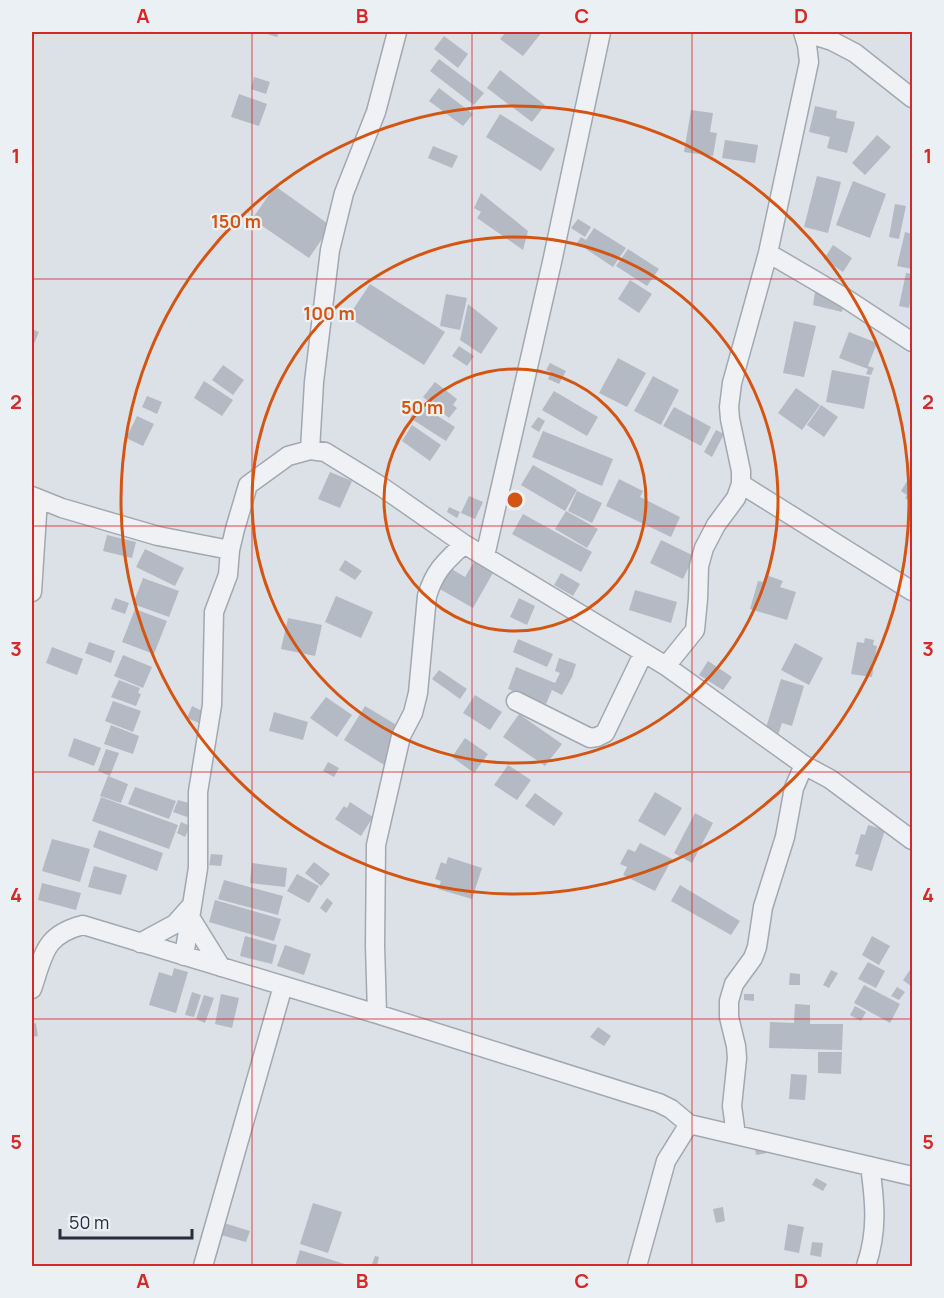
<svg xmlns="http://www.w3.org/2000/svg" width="944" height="1298" font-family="Manrope,sans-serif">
<rect width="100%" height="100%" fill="#dce1e7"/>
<path fill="#b3bac4" d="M268 32H279L277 37 267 34Z
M506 32H542L523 56 500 39Z
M444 36 468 54 458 68 434 49Z
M439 59 484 93 474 105 430 71Z
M500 70 545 105 532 122 487 88Z
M254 77 270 82 266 94 251 89Z
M439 88 473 114 463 126 429 101Z
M239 94 267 104 259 126 231 117Z
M815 106 837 111 836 118 855 122 847 153 827 148 830 137 809 132Z
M691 110 713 113 710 132 717 133 713 156 684 152Z
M500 114 555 149 541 171 486 137Z
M877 135 891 147 865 175 852 163Z
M725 140 758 145 755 163 722 158Z
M433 146 458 156 452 168 428 158Z
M817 176 841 182 828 233 804 227Z
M853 181 886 194 870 238 836 225Z
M275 186 331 226 309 258 252 219Z
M481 193 528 231 523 250 477 218 481 212 474 208Z
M895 204 906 206 899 239 889 237Z
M578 219 591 227 585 237 571 228Z
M594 228 626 248 613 267 577 243 581 237 586 240Z
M905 232 912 234V269L897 266Z
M833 245 852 258 843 272 824 259Z
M628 249 659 269 647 286 616 266Z
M906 273 912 274V291L909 308 899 306Z
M630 280 652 294 639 313 618 299Z
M370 284 445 332 424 365 348 317Z
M815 292 845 298 842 312 813 305Z
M446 294 467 298 460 330 440 326Z
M468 304 498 328 481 354 460 340Z
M794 321 816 326 804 377 783 373Z
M32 329 39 332 34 344 32 343Z
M849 332 877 343 868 366 874 368 871 375 866 374 868 369 839 358Z
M459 346 474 356 467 366 452 356Z
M618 358 646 373 627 407 599 393Z
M550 363 566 371 559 384 548 379 551 372 546 370Z
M223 365 244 380 233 395 212 380Z
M832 370 870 377 864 409 826 402Z
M653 376 679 390 661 425 634 411Z
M204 381 233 400 222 416 194 398Z
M435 382 457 399 453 405 457 408 449 418 423 397Z
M796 388 820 405 802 430 778 413Z
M554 391 598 417 587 436 542 410Z
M147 396 162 402 157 414 142 407Z
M419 404 455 427 446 441 410 418Z
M821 405 838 417 824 437 807 425Z
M674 407 711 427 701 446 663 426Z
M137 416 154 424 143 446 126 438Z
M538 417 545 421 539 432 531 427Z
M412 425 441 445 430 461 402 441Z
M716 430 724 434 712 457 704 452Z
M543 431 613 459 602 486 532 457Z
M533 465 577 490 565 511 521 485Z
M330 472 352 481 340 508 318 499Z
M912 473V503L905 498 907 495 901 491Z
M619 479 643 491 640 497 680 517 671 537 606 506Z
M577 491 602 503 592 523 568 511Z
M469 496 483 502 475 519 461 513Z
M449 507 460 512 457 518 447 512Z
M566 511 598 529 587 548 555 529Z
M523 514 592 552 581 572 512 534Z
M107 535 136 542 132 558 103 551Z
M661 540 694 556 683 579 650 563Z
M145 549 184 568 175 586 136 567Z
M345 560 362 571 355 580 339 570Z
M475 560 494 571 473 608 438 588 450 568 465 577Z
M561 573 580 584 573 596 554 585Z
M766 575 783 581 780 587 796 592 787 620 750 609 758 581 763 582Z
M143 578 179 591 169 617 133 604Z
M635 590 677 602 671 623 629 610Z
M336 596 373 612 361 638 325 622Z
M115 598 129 603 125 614 111 609Z
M519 598 535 606 527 625 510 617Z
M135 609 167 621 154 654 122 642Z
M288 618 322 625 315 656 281 649Z
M865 638 874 640 873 645 877 646 872 677 851 674 857 642 864 643Z
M518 639 553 654 547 667 513 652Z
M89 642 115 651 111 663 85 653Z
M795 643 823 658 809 685 781 670Z
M52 647 83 659 77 675 46 663Z
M123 655 152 667 143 688 114 676Z
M559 658 576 664 572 677 562 695 552 690 546 704 508 689 516 667 555 683 560 673 555 671Z
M708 661 732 677 723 690 699 675Z
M439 670 467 689 460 699 432 679Z
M781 679 804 686 792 726 782 723 778 735 765 731Z
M119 680 140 688 138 693 141 694 136 706 111 697Z
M475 695 502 712 490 730 463 713Z
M326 697 352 715 337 737 310 718Z
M113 701 141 711 133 732 105 721Z
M192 706 204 712 199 723 187 718Z
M365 706 395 724 389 768 344 740Z
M274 712 308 722 303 740 269 731Z
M519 714 562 744 545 766 503 737Z
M111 725 139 736 133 754 104 744Z
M74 738 101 748 94 766 68 756Z
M465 738 488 754 474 773 452 757Z
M106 749 119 753 110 776 98 771Z
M328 762 339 768 334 777 323 771Z
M508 765 531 780 517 800 494 785Z
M108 776 128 784 121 803 100 796Z
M135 787 176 801 169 819 128 804Z
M655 792 682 808 665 836 638 821Z
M535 793 563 813 554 826 525 806Z
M101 797 178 825 169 849 92 821Z
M178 800 192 804 187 817 173 812Z
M350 802 373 817 361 836 335 819 344 806 347 808Z
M695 813 713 823 692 863 674 853Z
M181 822 190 826 185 837 177 833Z
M868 825 885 830 872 871 855 866 859 855 855 854 861 834 865 835Z
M99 830 163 853 157 871 93 847Z
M52 839 90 849 80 882 42 871Z
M640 843 672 859 655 891 623 875 627 867 620 864 628 849 635 852Z
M211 854 223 855 221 866 209 865Z
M448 857 482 868 472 899 438 889 441 881 435 879 441 862 446 864Z
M314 862 330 874 321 886 305 873Z
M252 863 287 868 285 887 250 883Z
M94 866 127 875 121 895 88 887Z
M297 874 319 886 309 903 287 891Z
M224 880 283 896 278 915 218 899Z
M42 883 81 893 76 910 38 900Z
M680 885 740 921 731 935 671 901Z
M327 898 333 903 326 913 320 908Z
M215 900 281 919 274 941 209 922Z
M245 936 277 945 272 964 240 956Z
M872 936 890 946 879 965 862 955Z
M285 945 311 954 304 975 277 966Z
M868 962 885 971 876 988 858 979Z
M912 967V987L903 980Z
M174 968 188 972 176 1013 149 1005 159 972 172 976Z
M831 970 838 973 829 988 823 985Z
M790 973 800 974V985H789Z
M864 985 900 1004 890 1023 854 1003Z
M897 987 905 992 899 1000 891 996Z
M192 992 201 995 194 1017 185 1015Z
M221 994 239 998 232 1028 215 1024Z
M744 994H754V1001L744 1000Z
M204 995 214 998 205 1023 196 1019Z
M795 1004 810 1005V1024H843L842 1050 769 1048 770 1022 794 1023Z
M855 1006 866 1012 861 1021 850 1015Z
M36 1023 38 1036 32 1037V1024Z
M598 1027 611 1036 604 1046 590 1037Z
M818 1052H842L841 1074 818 1073Z
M791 1074 807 1075 805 1100 789 1099Z
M766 1146 767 1153 756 1155 755 1148Z
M816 1178 827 1184 823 1191 812 1185Z
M313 1203 342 1212 328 1253 300 1244Z
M723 1207 725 1221 716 1223 713 1209Z
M224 1223 250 1231 246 1242 221 1235Z
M788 1224 804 1227 799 1253 784 1250Z
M812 1242 823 1243 821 1257 810 1255Z
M300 1250 351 1266H295Z
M375 1256 379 1257 377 1266 372 1264Z"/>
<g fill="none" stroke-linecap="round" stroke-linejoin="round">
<g stroke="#a1a8b1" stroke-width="21">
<path id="minor" d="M803 32 832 41 855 53 912 98
M768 253 845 298 912 342
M310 450 314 382 330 250 344 193 376 112 397 32
M741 484 912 591
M32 496 62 508 158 536 230 550
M485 556 552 262 601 32
M32 592 38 499
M666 666 695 630 698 599 699 566 704 548 716 525 736 498 741 484V471L730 419 729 407 732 383 768 253 809 62 807 45 803 32
M516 701 590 738 597 737 605 733 643 654
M190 917 221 967
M140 943 175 924 191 906
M184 956 198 868V792L212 705 214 612 228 575 230 550 235 529 248 485 288 456 310 450 325 452 382 487 464 544 666 666 804 765 830 779 912 840
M32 989C44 954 44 935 83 925L377 1014 659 1103 671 1109 689 1124
M377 1014 375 945 376 845 401 736 413 713 418 693 427 596C435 570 445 562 464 544
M736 1135 732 1106 737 1058 736 1046 729 1017V1001L734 984 753 958 757 947 763 907 785 837 794 788 804 765
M203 1266 283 986
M637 1266 666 1161 689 1124 912 1176
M866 1266C878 1231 875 1202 870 1166"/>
</g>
<use href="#minor" stroke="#eff1f5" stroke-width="18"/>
</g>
<path fill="none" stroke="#d62828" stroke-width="1.5" stroke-opacity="0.55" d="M252 32V1266M472 32V1266M692 32V1266M32 279H912M32 526H912M32 772H912M32 1019H912"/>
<g fill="none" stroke="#d45511" stroke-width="3">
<circle cx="515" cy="500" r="131"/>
<circle cx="515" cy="500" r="263"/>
<circle cx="515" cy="500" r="394"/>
</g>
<circle cx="515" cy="500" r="9" fill="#d45511" stroke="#ebf0f5" stroke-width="3"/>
<g font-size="18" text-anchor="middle" font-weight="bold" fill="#d45511" stroke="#ebf0f5" stroke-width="4.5" stroke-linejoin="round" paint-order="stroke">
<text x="236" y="228">150 m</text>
<text x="329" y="320">100 m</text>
<text x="422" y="414">50 m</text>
</g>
<rect width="944" height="1298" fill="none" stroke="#ebf0f5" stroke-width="66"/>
<path d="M60 1229v9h132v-9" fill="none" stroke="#242f3e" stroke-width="3"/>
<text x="69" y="1229" font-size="18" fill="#242f3e" stroke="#ebf0f5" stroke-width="4.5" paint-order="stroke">50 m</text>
<rect x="33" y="33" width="878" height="1232" fill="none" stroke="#d62828" stroke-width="2"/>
<g font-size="20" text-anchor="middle" font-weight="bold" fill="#d62828">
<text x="143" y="23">A</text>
<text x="362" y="23">B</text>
<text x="582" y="23">C</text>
<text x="801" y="23">D</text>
<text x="16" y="163">1</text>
<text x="928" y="163">1</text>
<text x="16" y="409">2</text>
<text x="928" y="409">2</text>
<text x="16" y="656">3</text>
<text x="928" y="656">3</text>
<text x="16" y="902">4</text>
<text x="928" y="902">4</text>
<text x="16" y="1149">5</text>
<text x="928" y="1149">5</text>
<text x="143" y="1288">A</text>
<text x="362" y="1288">B</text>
<text x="582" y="1288">C</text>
<text x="801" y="1288">D</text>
</g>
</svg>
